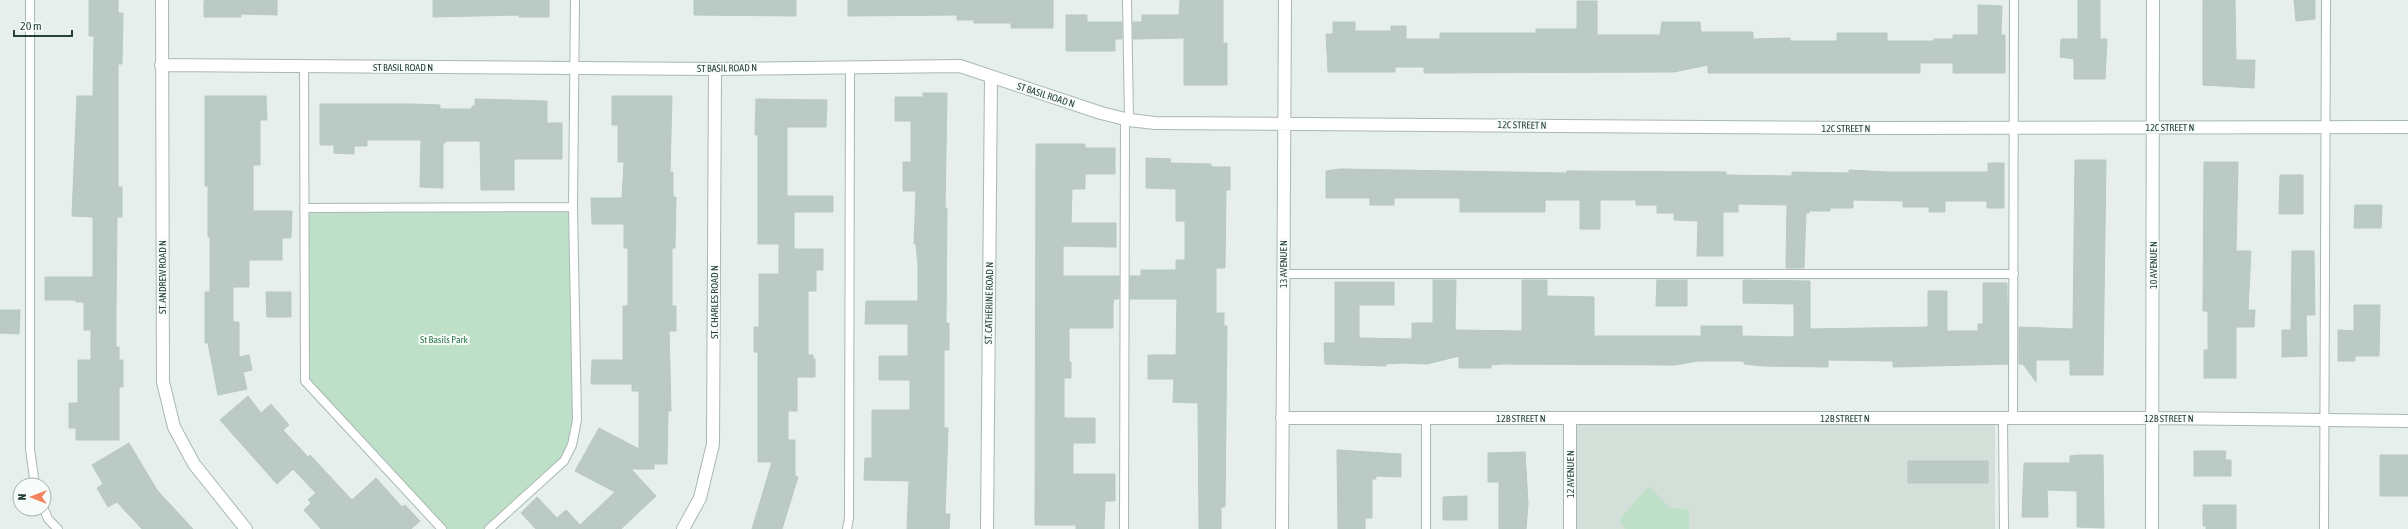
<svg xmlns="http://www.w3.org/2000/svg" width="2408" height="529" font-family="'Asap Condensed',sans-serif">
<rect width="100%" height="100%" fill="#e6efeb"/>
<path fill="#d4dfda" d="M1570 418 1995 419V529H1570Z"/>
<path fill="#bfe0c8" d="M573 207 577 420 568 455 489 529H442L305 381 304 208Z
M1649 486 1670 508 1689 509V529H1625L1619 520Z"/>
<path fill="#bbcac4" stroke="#b8c9c2" d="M89 0H118V13H123L122 64H118V187H122V217H117L116 311V347H119V360H123V387H119V440H76V428H69V403H78V360H91V330H84V302H76V300H45V277H93V217L72 216 77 96H93L94 36H89Z
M277 0V15L241 14V17H204V1L206 0Z
M433 0H549V17H519V15L433 17Z
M694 0H796V16L694 15Z
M848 0H1053V28H1011V23H974V20H957V15L848 16Z
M1180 0H1223V43H1227V85H1184V38L1133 39V22H1142V15H1179Z
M2078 0H2100V39H2107L2105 79H2074V59L2060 57 2061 39H2078Z
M2203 0H2235L2236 60H2255L2254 88 2203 85Z
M2294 0H2315V19L2296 21Z
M1577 1H1597V35H1660L1662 22H1700L1701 32H1753V39L1790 38V41H1837V33H1887V41H1934V39H1953V35H1978V5L2002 6 2001 35H2005V73H1953V63H1920V73H1708V65L1674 72 1424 73V67H1395V72H1328L1326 34H1333V22H1355V31H1391V26H1406V39H1440V33H1536V29H1577Z
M1066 15H1087V22H1122V39H1115V51H1066Z
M923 93H947L945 208H947L946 323H949V350H944V428H948L945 514H950L949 529H907L909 481 864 480 865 458H872V410H910V380H879V356H908V324H865L866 301H918V265L916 244H914L916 191H903V162H911V121H895V97H923Z
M205 96H266L267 120H260V165H253V211H292L291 238H282V260H249V287H233V322H239V357L249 355 252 370 243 372 247 389 218 395 208 343H205V292H210V237H208V186H205Z
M612 96H672L670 172H673V197H676L675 248H672V306H676V331H669L671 411H668L667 464H654V469H631L656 496 621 529H536L521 513 537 497 557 518 566 510 580 525 615 492 575 471 599 428 639 449V391H632V384H591L592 360H623V306H628V248H624V224H592L591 198H622L624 162H618V125H612Z
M475 99 547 101V123H562V159H514V190H481L480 141H447L443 144V188L420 187 421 140H367V146H354V154L334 153V145H320V104H412L440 105V109H472V106H475Z
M756 99 827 100 826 127H787V196H833V212H794V249H823V270H816V291H808V355H813V359H815V377H797V411H788V440H795V476L798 477 782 529H752L772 462H758V352H754V327H759V274H779V244H758V135H755Z
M1036 144H1085V148H1115V174H1085V189H1072L1071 223H1116V247L1063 246V276H1119V299H1114L1113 304V328H1069V362H1071V378H1064V418H1095V443H1073V474H1115V501H1105L1104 529H1076V525H1035Z
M1146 158 1171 159 1170 163 1211 164V167H1230V190H1226L1225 268H1216V313H1224V326H1227L1225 507H1221V529H1199L1198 403 1173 402 1174 379H1148V355H1176L1177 299H1130V276H1141V270H1176V260H1185V221H1176V189L1146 188Z
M2075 160H2106L2103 375H2070V360H2036V382L2023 364H2019V327L2073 329Z
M2204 162H2238L2236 251H2251L2248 310H2255L2254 327H2236V378H2204V350H2208V311H2203Z
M1988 163H2004V208H1987V201H1945V212H1929V207H1903V201L1853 200V208H1830V211H1809V213H1806L1804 268H1786L1787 205 1738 204V212H1723V256H1697L1698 221 1674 220V213H1657V205H1636V200H1600V229H1580V200H1545V212H1460V198H1394V205H1370V198H1326V171L1340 169 1567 173V171L1726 172V175L1792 176V172L1849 173V170L1889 172H1988Z
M2280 175H2303V214H2279Z
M2355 205H2382L2381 228H2354Z
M2292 251H2314L2315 315H2306L2307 356 2282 357V330H2291Z
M1433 280H1456L1455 330 1522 331V280H1547V296L1594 297V336H1701V326H1742V336L1794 337V304L1743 303V280L1810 281V329L1928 327V291H1947V331H1978V324H1983V283H2007L2008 364 1893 367V361L1828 360V367L1763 366 1744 364V361H1698L1675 365 1501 364 1491 365V368H1459V356L1427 364 1401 363 1386 364V366L1325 364 1324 343H1335V282H1394V305H1359V338L1412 339V323H1433Z
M1657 280H1687V306H1656Z
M266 292H291V317H267Z
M2354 305H2380L2379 356H2355V361H2338V330L2354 331Z
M0 310H20L19 334 0 333Z
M248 396 261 413 271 404 289 425 283 430 308 457 310 455 352 500 376 478 402 507 405 505 420 521 411 529H321L304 510 311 503 308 500 316 493 293 469 277 484 220 420Z
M129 443 157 490 193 529H142L117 502 108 507 97 488 103 484 92 465Z
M1337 450 1401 454V477L1376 476V479H1372V518H1365V529H1338Z
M2194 451H2226L2225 460H2231V476H2194Z
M1525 452 1528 504 1526 529H1499V482H1488V453Z
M2077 455H2103L2104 528 2077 527V491L2047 490 2048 517H2022L2024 463H2070V456Z
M2380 455H2408V496H2380Z
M1908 461H1988V483H1908Z
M1467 496V520H1443V497Z
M2203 505H2236V529H2206V526H2203Z"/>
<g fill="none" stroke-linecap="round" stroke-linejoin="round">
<g stroke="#a8b8b2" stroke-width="10">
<path id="service" d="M30 0V449L35 485
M1127 0 1129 120
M304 66 305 381 442 529
M304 208 573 207 575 0
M1283 274H2014
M2003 419 2004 529
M2013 419 2014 0
M44 509 48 519 58 529
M489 529 564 461 572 445 577 420 573 207
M847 529 849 518 850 66
M1124 529 1125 119
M1426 529V418
M2324 529 2326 0"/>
</g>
<g stroke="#a8b8b2" stroke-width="14">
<path id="minor" d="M162 0 163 382 174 427 194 464 246 529
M161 65 715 69 960 66 1101 113 1129 120 1155 123 1857 128 2408 127
M1282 418H2153L2408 421
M683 529 700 498 713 444 715 69
M987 529 991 77
M1282 529 1285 0
M1570 529V418
M2152 529 2153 0"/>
</g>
<use href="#service" stroke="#fff" stroke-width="8"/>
<use href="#minor" stroke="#fff" stroke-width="12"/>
</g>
<g text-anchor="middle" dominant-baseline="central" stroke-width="4" stroke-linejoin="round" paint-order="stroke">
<g font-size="10" fill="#24423a" stroke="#f7fbf9">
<text x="403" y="67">ST BASIL ROAD N</text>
<text transform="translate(727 68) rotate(-1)">ST BASIL ROAD N</text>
<text transform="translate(1046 95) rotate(18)">ST BASIL ROAD N</text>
<text transform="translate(1522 125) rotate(1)">12C STREET N</text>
<text x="2170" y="127">12C STREET N</text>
<text x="1846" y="128">12C STREET N</text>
<text transform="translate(1283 264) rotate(-90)">13 AVENUE N</text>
<text transform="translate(2153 265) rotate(-90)">10 AVENUE N</text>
<text transform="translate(162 277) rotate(-90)">ST. ANDREW ROAD N</text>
<text transform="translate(714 302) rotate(-90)">ST. CHARLES ROAD N</text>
<text transform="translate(989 303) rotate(-89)">ST. CATHERINE ROAD N</text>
<text x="1521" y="418">12B STREET N</text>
<text x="1845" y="418">12B STREET N</text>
<text x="2169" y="418">12B STREET N</text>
<text transform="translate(1570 474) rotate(-90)">12 AVENUE N</text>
</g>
<g font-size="10" fill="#2d7a4b" stroke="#f7fbf9">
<text x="444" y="339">St Basils Park</text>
</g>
</g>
<g transform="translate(32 497) rotate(270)"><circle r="19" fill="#f7fbf9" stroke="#a3b1ad"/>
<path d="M0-3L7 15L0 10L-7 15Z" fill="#f4845f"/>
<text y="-6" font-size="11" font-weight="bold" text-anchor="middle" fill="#24423a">N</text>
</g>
<path d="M14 30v6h58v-6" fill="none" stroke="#24423a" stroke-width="2"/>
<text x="20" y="30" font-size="12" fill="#24423a" stroke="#f7fbf9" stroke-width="3" paint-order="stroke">20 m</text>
</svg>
